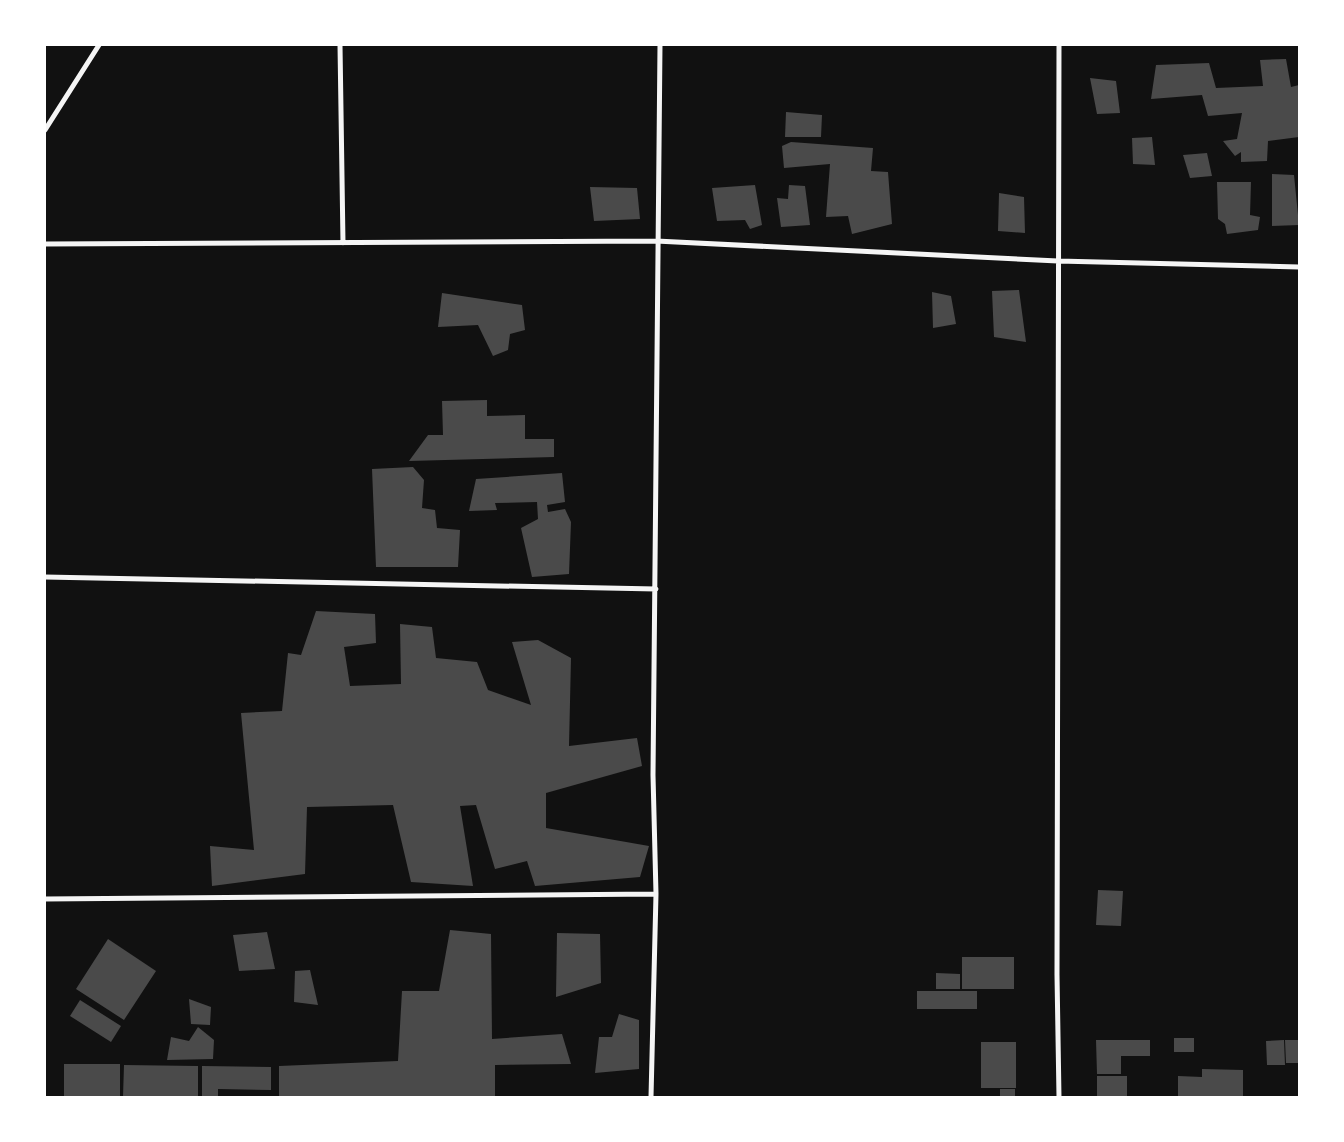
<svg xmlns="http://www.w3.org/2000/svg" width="1344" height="1142" font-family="'Sofia Sans Condensed',sans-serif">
<rect width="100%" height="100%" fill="#111"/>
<path fill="#4a4a4a" d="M1286 59 1291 87 1299 85V137L1268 141 1267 161 1241 162V152L1235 156 1223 141 1237 139 1242 113 1208 116 1202 95 1151 99 1156 65 1209 63 1216 88 1263 86 1260 60Z
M1090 78 1116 81 1120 113 1097 114Z
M786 112 822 115 821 137H785Z
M1152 137 1155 165 1133 164 1132 138Z
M791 142 873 148 871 171 888 172 892 224 852 234 848 216 826 217 830 164 784 168 782 146Z
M1207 153 1212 176 1190 178 1183 155Z
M1272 174 1294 175 1299 225 1272 226Z
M1217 182H1251L1250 215 1260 217 1258 230 1227 234 1225 224 1218 219Z
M755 185 762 225 750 229 745 220 717 221 712 188Z
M789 185 805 186 810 225 781 227 777 198 788 199Z
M590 187 637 188 640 219 594 221Z
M999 193 1024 197 1025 233 998 231Z
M1019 290 1026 342 994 337 992 291Z
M932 292 951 296 956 324 933 328Z
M442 293 522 305 525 330 510 334 508 350 493 356 478 325 438 327Z
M487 400V416L525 415V439H554V457L409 461 428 435H443L442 401Z
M413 467 424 480 422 508 435 510 437 528 460 530 458 567H376L372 469Z
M562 473 565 502 547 505 548 512 565 509 571 522 569 574 532 577 521 528 538 519 537 502 495 503 497 510 469 511 476 479Z
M316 611 375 614 376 643 344 647 350 686 401 684 400 624 432 627 436 658 477 662 488 690 531 705 512 642 538 640 571 658 569 746 637 738 642 766 546 793V828L649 846 640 877 535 886 527 861 495 869 476 805 460 806 473 886 411 882 393 805 307 807 305 874 212 886 210 846 254 850 241 713 282 711 288 653 301 655Z
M1098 890 1123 891 1121 926 1096 925Z
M450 930 491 934 492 1039 562 1034 571 1064 495 1065V1097H279V1066L398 1061 402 991H439Z
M267 932 275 969 239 971 233 935Z
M557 933 600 934 601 983 556 997Z
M108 939 156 971 124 1020 76 989Z
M962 957H1014V989H962Z
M310 970 318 1005 294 1002 295 971Z
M936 973 960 974V989H936Z
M917 991H977V1009H917Z
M189 999 211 1007 210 1025 191 1024Z
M80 1000 121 1026 111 1042 70 1016Z
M619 1014 639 1020V1069L595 1073 599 1037H612Z
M198 1027 214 1040 213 1059 167 1060 171 1037 189 1041Z
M1174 1038H1194V1052H1174Z
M1096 1040H1150V1056H1121V1074H1097Z
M1284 1040 1285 1065H1267L1266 1041Z
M1285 1040H1299V1063H1286Z
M981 1042H1016V1088H981Z
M64 1064H120V1097H64Z
M124 1065 198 1066V1097H123Z
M202 1066 271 1067V1090L218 1089V1097H202Z
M1202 1069 1243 1070V1097H1178V1076L1202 1077Z
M1097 1076H1127V1097H1097Z
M1000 1089H1015V1097H1000Z"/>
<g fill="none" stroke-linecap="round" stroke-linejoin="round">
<path stroke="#f5f5f5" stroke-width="5" d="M340 45 343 243
M1059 45 1057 975 1059 1097
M45 130 99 45
M45 244 656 241 1058 261 1299 267
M45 577 656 589
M45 899 656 894
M651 1097 656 894 653 775 660 45"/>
</g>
<rect width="1344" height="1142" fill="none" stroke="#ffffff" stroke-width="92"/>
</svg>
